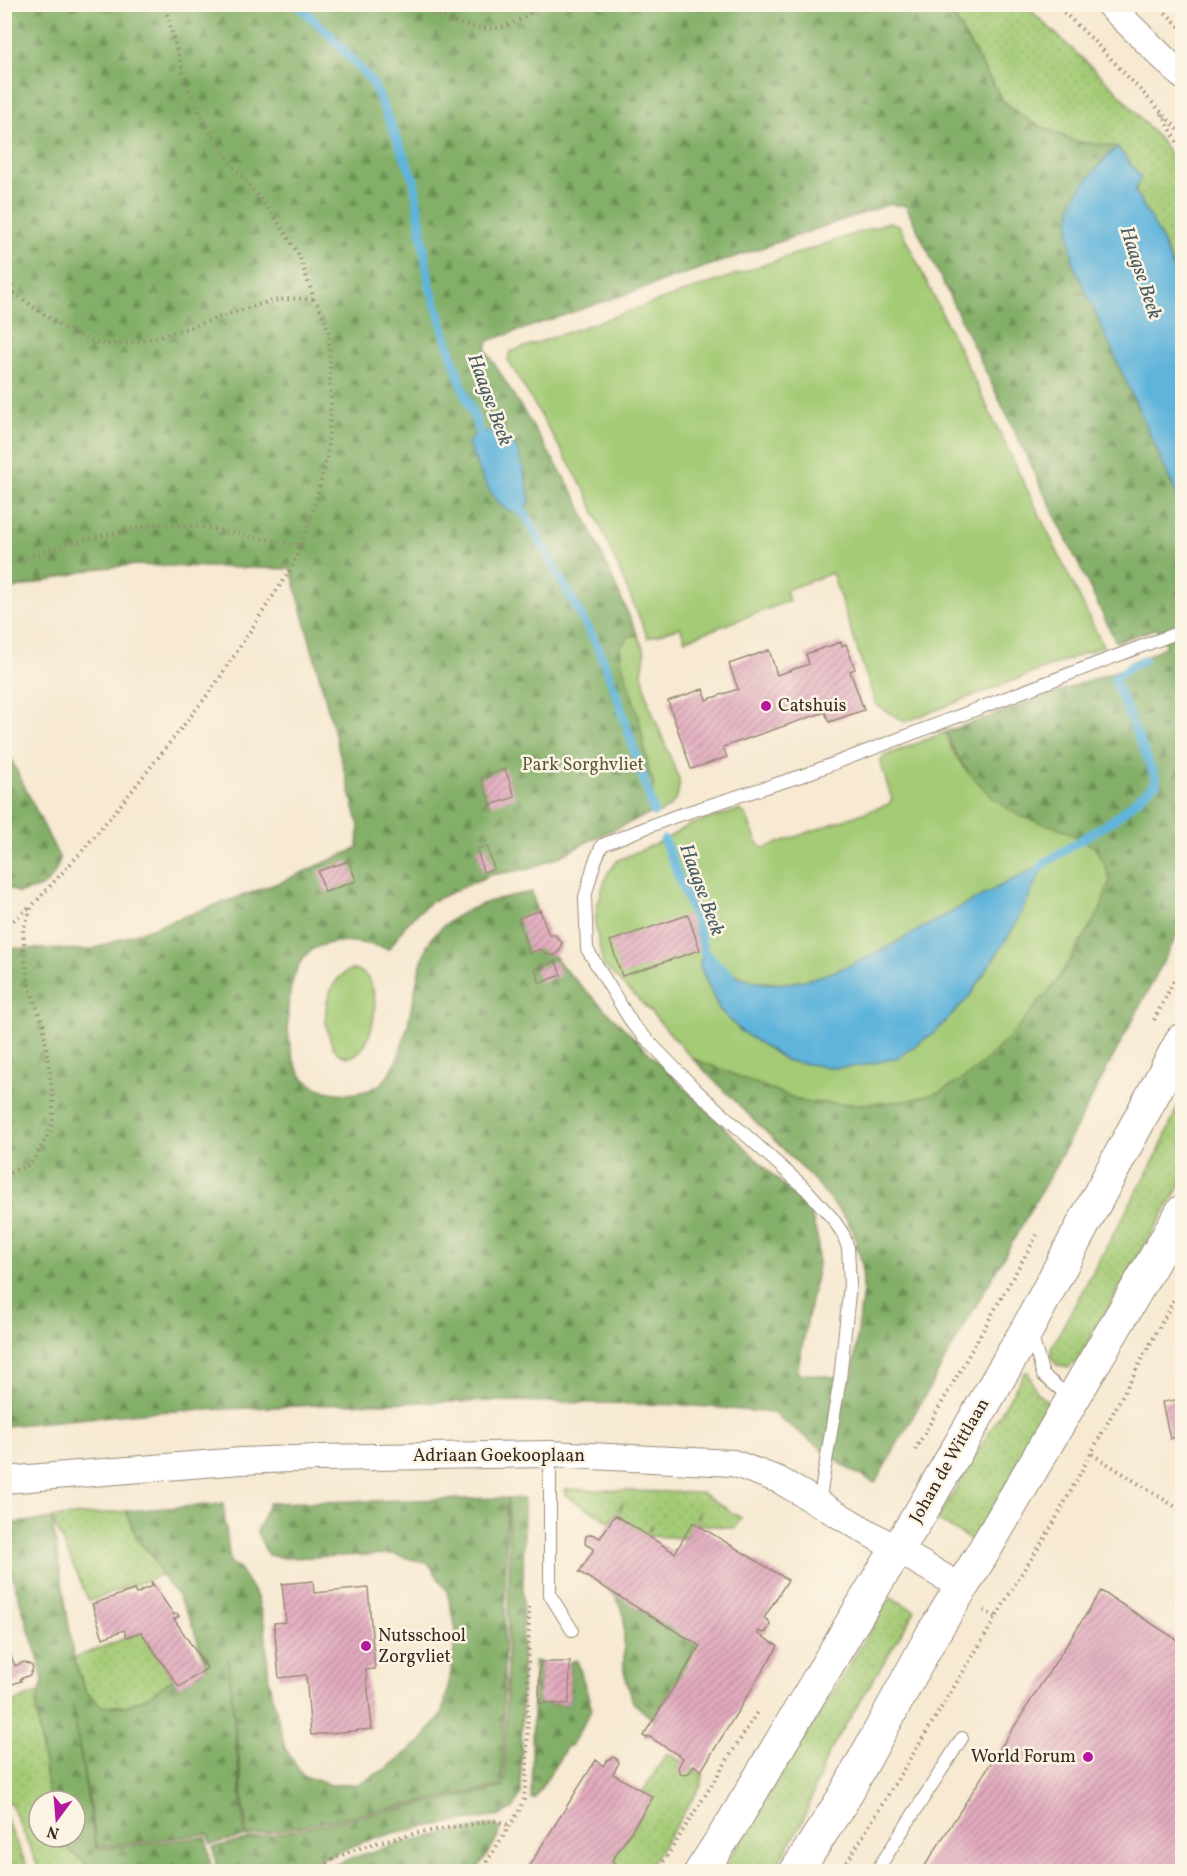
<svg xmlns="http://www.w3.org/2000/svg" width="1187" height="1876" font-family="Vollkorn,serif">
<defs>
<pattern id="grass-dots" width="8" height="8" patternUnits="userSpaceOnUse" patternTransform="scale(1.5)"><rect width="8" height="8" fill="#a4cb76"/><path d="M2 2h.1M6 6h.1" fill="none" stroke="#8eae66" stroke-width="1.8" stroke-linecap="round"/></pattern>
<pattern id="forest-firs" width="22" height="20" patternUnits="userSpaceOnUse" patternTransform="scale(1.5)"><rect width="22" height="20" fill="#83af67"/><path d="M5 1l3.5 6h-7zM16 11l3.5 6h-7z" fill="#6c8f54"/></pattern>
<pattern id="building-hatch" width="6" height="6" patternUnits="userSpaceOnUse" patternTransform="scale(1.5)"><rect width="6" height="6" fill="#e2aabe"/><path d="M-1 1l2-2M0 6l6-6M5 7l2-2" fill="none" stroke="#b88b9a"/></pattern>
</defs>
<rect width="100%" height="100%" fill="#fcf5e5"/>
<filter id="ink" filterUnits="userSpaceOnUse"><feTurbulence type="fractalNoise" baseFrequency=".0167" numOctaves="2"/><feDisplacementMap in="SourceGraphic" scale="12" xChannelSelector="R" yChannelSelector="G"/><feConvolveMatrix kernelMatrix="1 2 1 2 8 2 1 2 1" color-interpolation-filters="sRGB"/></filter>
<filter id="wash" filterUnits="userSpaceOnUse"><feTurbulence type="fractalNoise" baseFrequency=".008" numOctaves="4" result="noise"/><feDisplacementMap in="SourceGraphic" scale="24" xChannelSelector="R" yChannelSelector="G"/><feGaussianBlur stdDeviation="1.35" result="paint"/><feColorMatrix in="noise" values="0 0 0 0 0 0 0 0 0 0 0 0 0 0 0 0 0 1.4 0 .05"/><feComposite in="paint" operator="in"/></filter>
<g filter="url(#wash)">
<rect width="100%" height="100%" fill="#f7e9d2"/>
<path fill="url(#grass-dots)" stroke="#707a4a" stroke-width="1.5" d="M947 5H1025L1115 89 1161 141 1182 171V289L1160 236 1135 190 1141 177 1117 147 1074 141 1032 123 1002 100Z
M1182 1096V1182L1077 1361 1068 1368 1057 1365 1051 1357V1348L1159 1151Z
M1025 1372H1028L1036 1392 1049 1403 1050 1408 973 1541 937 1520Z
M565 1489 702 1493 741 1518 735 1528 696 1524 700 1510 684 1538 648 1536 653 1524 645 1535 618 1518 623 1502 610 1522 565 1495Z
M126 1511 138 1540 153 1556 161 1575 89 1601 52 1518Z
M891 1597 915 1611 828 1754 802 1823 774 1871H722Z
M141 1632 173 1679 146 1698 126 1706H102L85 1691 74 1658Z
M40 1692 36 1706 49 1801H39V1837H57L83 1862 109 1871 39 1868 10 1802 5 1804V1706Z
M667 1753 703 1775 701 1786 647 1871H628L613 1860 653 1797 643 1791Z
M5 1814 6 1819 29 1871H5Z"/>
<path fill="url(#forest-firs)" stroke="#5f6c42" stroke-width="1.5" fill-rule="evenodd" d="M5 5H947L1002 100 1032 123 1074 141 1117 147 1100 163 1073 263 1182 506V926L1059 1160 875 1483 847 1468 773 1413 687 1405 507 1401 367 1403 151 1412 5 1426 4 948 90 950 281 882 358 848 359 826 291 569 131 565 94 569 5 591ZM890 204 906 206 1116 642 1157 628 1166 646 1124 668 946 732C958 766 986 797 1017 815 1030 822 1048 825 1062 829L1100 911 1056 982 1014 1032 906 1101 855 1104 804 1102 692 1058 814 1180 847 1220 853 1232 862 1264 863 1290 852 1379 797 1373 818 1265V1241L811 1213 566 971 544 942 532 892C497 898 459 907 434 935 427 942 424 955 421 964 412 996 405 1074 374 1088 362 1093 350 1095 338 1093 325 1092 310 1086 302 1076 281 1050 282 967 313 949 337 936 365 943 389 949L407 923 430 902 490 875 529 869 561 856 596 837 654 812 649 799 652 798 654 784 649 772 639 718 630 636H638L576 497 486 350 488 341ZM509 437 526 475 530 501 523 510Z
M5 747 60 859C52 885 44 888 19 893L5 886Z
M507 1498 502 1786 247 1837 228 1658 245 1837 211 1844 208 1834 97 1847 72 1705 96 1849 206 1837 212 1871H194V1869C161 1871 113 1876 84 1862 74 1857 65 1845 57 1837H75V1801H49L36 1706 43 1681 39 1662 7 1559 5 1558V1524L52 1519 74 1658 85 1691 102 1706H126L146 1698 173 1679 179 1688 207 1668 190 1619 177 1595 161 1575 153 1556 138 1541 126 1511 223 1504 230 1562 239 1568 257 1597 265 1627 269 1682 285 1748 302 1775 330 1785 358 1784 386 1769 420 1742 443 1713 452 1667 456 1629 447 1591 429 1564 394 1554 286 1558 268 1555 257 1532 269 1503Z
M508 1498 524 1499 521 1793 513 1809 499 1816 424 1827 391 1834 363 1842 310 1864 302 1871H217L213 1847 504 1787 509 1570Z
M598 1580 706 1631 653 1720 633 1702 624 1671V1615L616 1597Z
M577 1660 592 1709 571 1746 568 1745 534 1799H531L534 1661 540 1662 539 1703 569 1704 570 1662Z
M492 1825 500 1828 499 1836 476 1871H320C375 1846 433 1835 492 1825Z"/>
<path fill="#a4cb76" stroke="#707a4a" stroke-width="1.5" fill-rule="evenodd" d="M889 222 899 225 1103 646 905 722 876 705 832 573 786 590 789 601 685 640 680 627 648 638 586 492 508 360 510 352Z
M630 636H638L645 653 642 673 649 704 679 779C680 797 674 807 657 814L654 812 649 799 652 798 654 784 649 772 639 718 621 661V646Z
M946 732 951 748 963 767 993 798 1019 816 1062 829 1094 847 1104 863 1110 880 1100 911 1056 982 1014 1032 988 1058 965 1078 940 1092 906 1101 855 1104 804 1102 692 1058 649 1010 603 965 595 924 597 906 607 874 618 860 664 840 689 825 739 810 745 814 759 846 764 848 889 804 892 799 880 762 884 756ZM1046 863 742 1032 719 1009 703 974 705 952 716 965 749 980 780 984 815 979 863 960Z
M350 970C394 969 372 1074 340 1054 334 1051 332 1045 330 1039 321 1015 326 982 350 970Z"/>
<path fill="#5eb4db" stroke="#4c6f7c" stroke-width="1.5" d="M1117 147 1141 177 1135 190 1160 236 1182 289V506L1073 263C1070 243 1067 222 1073 202 1078 186 1105 159 1117 147Z
M479 432C489 431 500 430 508 437 520 447 528 485 530 501L523 510 525 514C519 513 511 513 506 509 488 497 477 464 468 444L471 438Z
M1046 862 1013 929 969 997 935 1032 897 1058 860 1066 836 1068 787 1061 742 1032 719 1009 699 964 704 952C767 1024 872 955 937 920 973 900 1010 881 1046 862Z"/>
<g fill="none" stroke-linecap="round" stroke-linejoin="round">
<path stroke="#5eb4db" stroke-width="9" d="M297 4 328 33 373 83 410 170 414 180 429 283 459 378 484 443
M517 508 525 514 598 647 617 696 654 812
M664 840 698 926 704 952 731 976
M1039 869 1046 862 1116 818 1157 782 1114 679 1131 666 1144 660"/>
</g>
<g id="blocks">
<path fill="url(#building-hatch)" d="M841 642 842 646 846 644 855 669 850 671 864 710 829 722 825 712 723 747 727 757 691 769 668 701 703 689 706 700 738 689 729 664 769 650 777 675 809 664 806 654Z
M505 769 515 797 491 805 481 778Z
M487 846 494 869 483 872 477 849Z
M349 861 356 881 325 892 318 871Z
M540 910 549 935H555L562 943 560 950 555 955H547L541 949 529 953 518 918Z
M688 915 700 950 622 976 610 941Z
M556 961 561 975 540 983 535 969Z
M1182 1399V1435L1170 1439 1162 1402Z
M615 1515 675 1553 693 1522 788 1580 764 1618 769 1621 770 1625 766 1632 762 1633 759 1631 758 1634 778 1646 701 1771 694 1765 690 1772 685 1775 681 1774 678 1768 683 1758 648 1736 647 1738 643 1736 700 1646 579 1572 594 1549 585 1543 586 1536 592 1534 600 1538Z
M151 1581 174 1615 177 1613 179 1616 174 1619 207 1668 179 1687 141 1632 127 1637 124 1630 103 1638 92 1604 134 1590 136 1594 141 1592 140 1591 152 1586Z
M313 1581 314 1593 368 1588 375 1669 366 1670 372 1729 311 1735 306 1675 279 1678 274 1623 286 1622 282 1584Z
M1101 1591 1182 1643V1872H921Z
M4 1639 15 1666 24 1662 31 1665 33 1668 30 1675 20 1679 21 1681 4 1687Z
M540 1662H570L569 1704 539 1703Z
M613 1757 618 1760 619 1763 613 1774 653 1797 612 1861 628 1872H525L596 1760 603 1766 607 1760Z"/>
</g>
</g>
<g filter="url(#ink)">
<use href="#blocks" fill-opacity="0" stroke="#998a78" stroke-width="1.5"/>
<g fill="none" stroke-linecap="round" stroke-linejoin="round">
<g stroke="#998a78" stroke-width="14">
<path id="service" d="M1031 1333 1043 1375 1072 1399
M550 1454V1595L572 1630
M819 1503 840 1379 850 1284 848 1248 843 1234 833 1219 806 1189 698 1092 633 1025 587 949 585 897 594 864 602 845 673 817 801 776 1182 631
M876 1872 962 1738"/>
</g>
<g stroke="#998a78" stroke-width="28">
<path id="minor" d="M1108 4 1182 76
M4 1480 241 1461 319 1458 550 1454 733 1463 779 1480 961 1587"/>
</g>
<g stroke="#998a78" stroke-width="35">
<path id="secondary" d="M701 1872 734 1821 879 1578 918 1517 1029 1326 1182 1040
M796 1872 843 1799 931 1637 982 1554 1182 1212"/>
</g>
<path stroke="#998a78" stroke-width="4" stroke-dasharray="1.5 4.5" stroke-linecap="butt" d="M417 4C438 18 476 33 501 27 516 24 530 13 541 4
M1055 4 1093 40 1182 134
M1157 4 1182 29
M1162 114 1182 150
M4 251 14 293 4 318
M14 293C40 311 68 335 100 343 136 352 232 310 273 301 286 298 300 299 314 299
M4 565 74 542 158 524 197 526 300 546
M4 928 31 906
M1154 1020 1182 965
M4 1174 30 1165 46 1139 53 1122V1098L43 1024 29 986 25 959 23 930 32 906 83 850 127 797 213 688 294 564 314 507 327 457 331 405 329 333 321 310 314 299 299 255 273 214 230 162 203 120 184 76 164 4
M915 1450 1037 1235
M1092 1454 1182 1511
M984 1610 996 1618
M311 1872C354 1843 410 1834 460 1826 472 1825 486 1820 497 1821 501 1822 506 1824 510 1826
M480 1872 518 1813 524 1799 527 1768 529 1605
M657 1872 758 1711
M841 1872 982 1641 1020 1576 1047 1535 1182 1285"/>
<use href="#service" stroke="#fff" stroke-width="12"/>
<use href="#minor" stroke="#fff" stroke-width="26"/>
<use href="#secondary" stroke="#fff" stroke-width="33"/>
</g>
</g>
<g fill="#b5179e" stroke="#fcf5e5" stroke-width="2">
<circle cx="766" cy="706" r="6"/>
<circle cx="366" cy="1646" r="6"/>
<circle cx="1088" cy="1757" r="6"/>
</g>
<g text-anchor="middle" dominant-baseline="central" stroke-width="5" stroke-linejoin="round" paint-order="stroke">
<g font-size="18" fill="#3b2a1e" stroke="#fcf5e5" text-anchor="start">
<text x="778" y="706">Catshuis</text>
<text x="378" y="1636">Nutsschool<tspan x="378" dy="21">Zorgvliet</tspan></text>
<text x="1076" y="1757" text-anchor="end">World Forum</text>
</g>
<g font-size="18" fill="#5a5a38" stroke="#fcf5e5">
<text x="583" y="765">Park Sorghvliet</text>
</g>
<g font-size="18" fill="#3b2a1e" stroke="#fcf5e5">
<text x="499" y="1456">Adriaan Goekooplaan</text>
<text transform="translate(950 1461) rotate(-60)">Johan de Wittlaan</text>
</g>
<g font-size="20" font-style="italic" fill="#475a60" stroke="#fcf5e5">
<text transform="translate(1140 273) rotate(72)">Haagse Beek</text>
<text transform="translate(489 400) rotate(70)">Haagse Beek</text>
<text transform="translate(701 890) rotate(70)">Haagse Beek</text>
</g>
</g>
<rect width="1187" height="1876" fill="none" stroke="#fcf5e5" stroke-width="24"/>
<g transform="translate(57 1819) rotate(196)"><circle r="28" fill="#fcf5e5" stroke="#afa495" stroke-width="1.5"/>
<path d="M0-4.5L10 22L0 15L-10 22Z" fill="#b5179e"/>
<text y="-9" font-size="16" font-weight="bold" text-anchor="middle" fill="#3b2a1e">N</text>
</g>
</svg>
